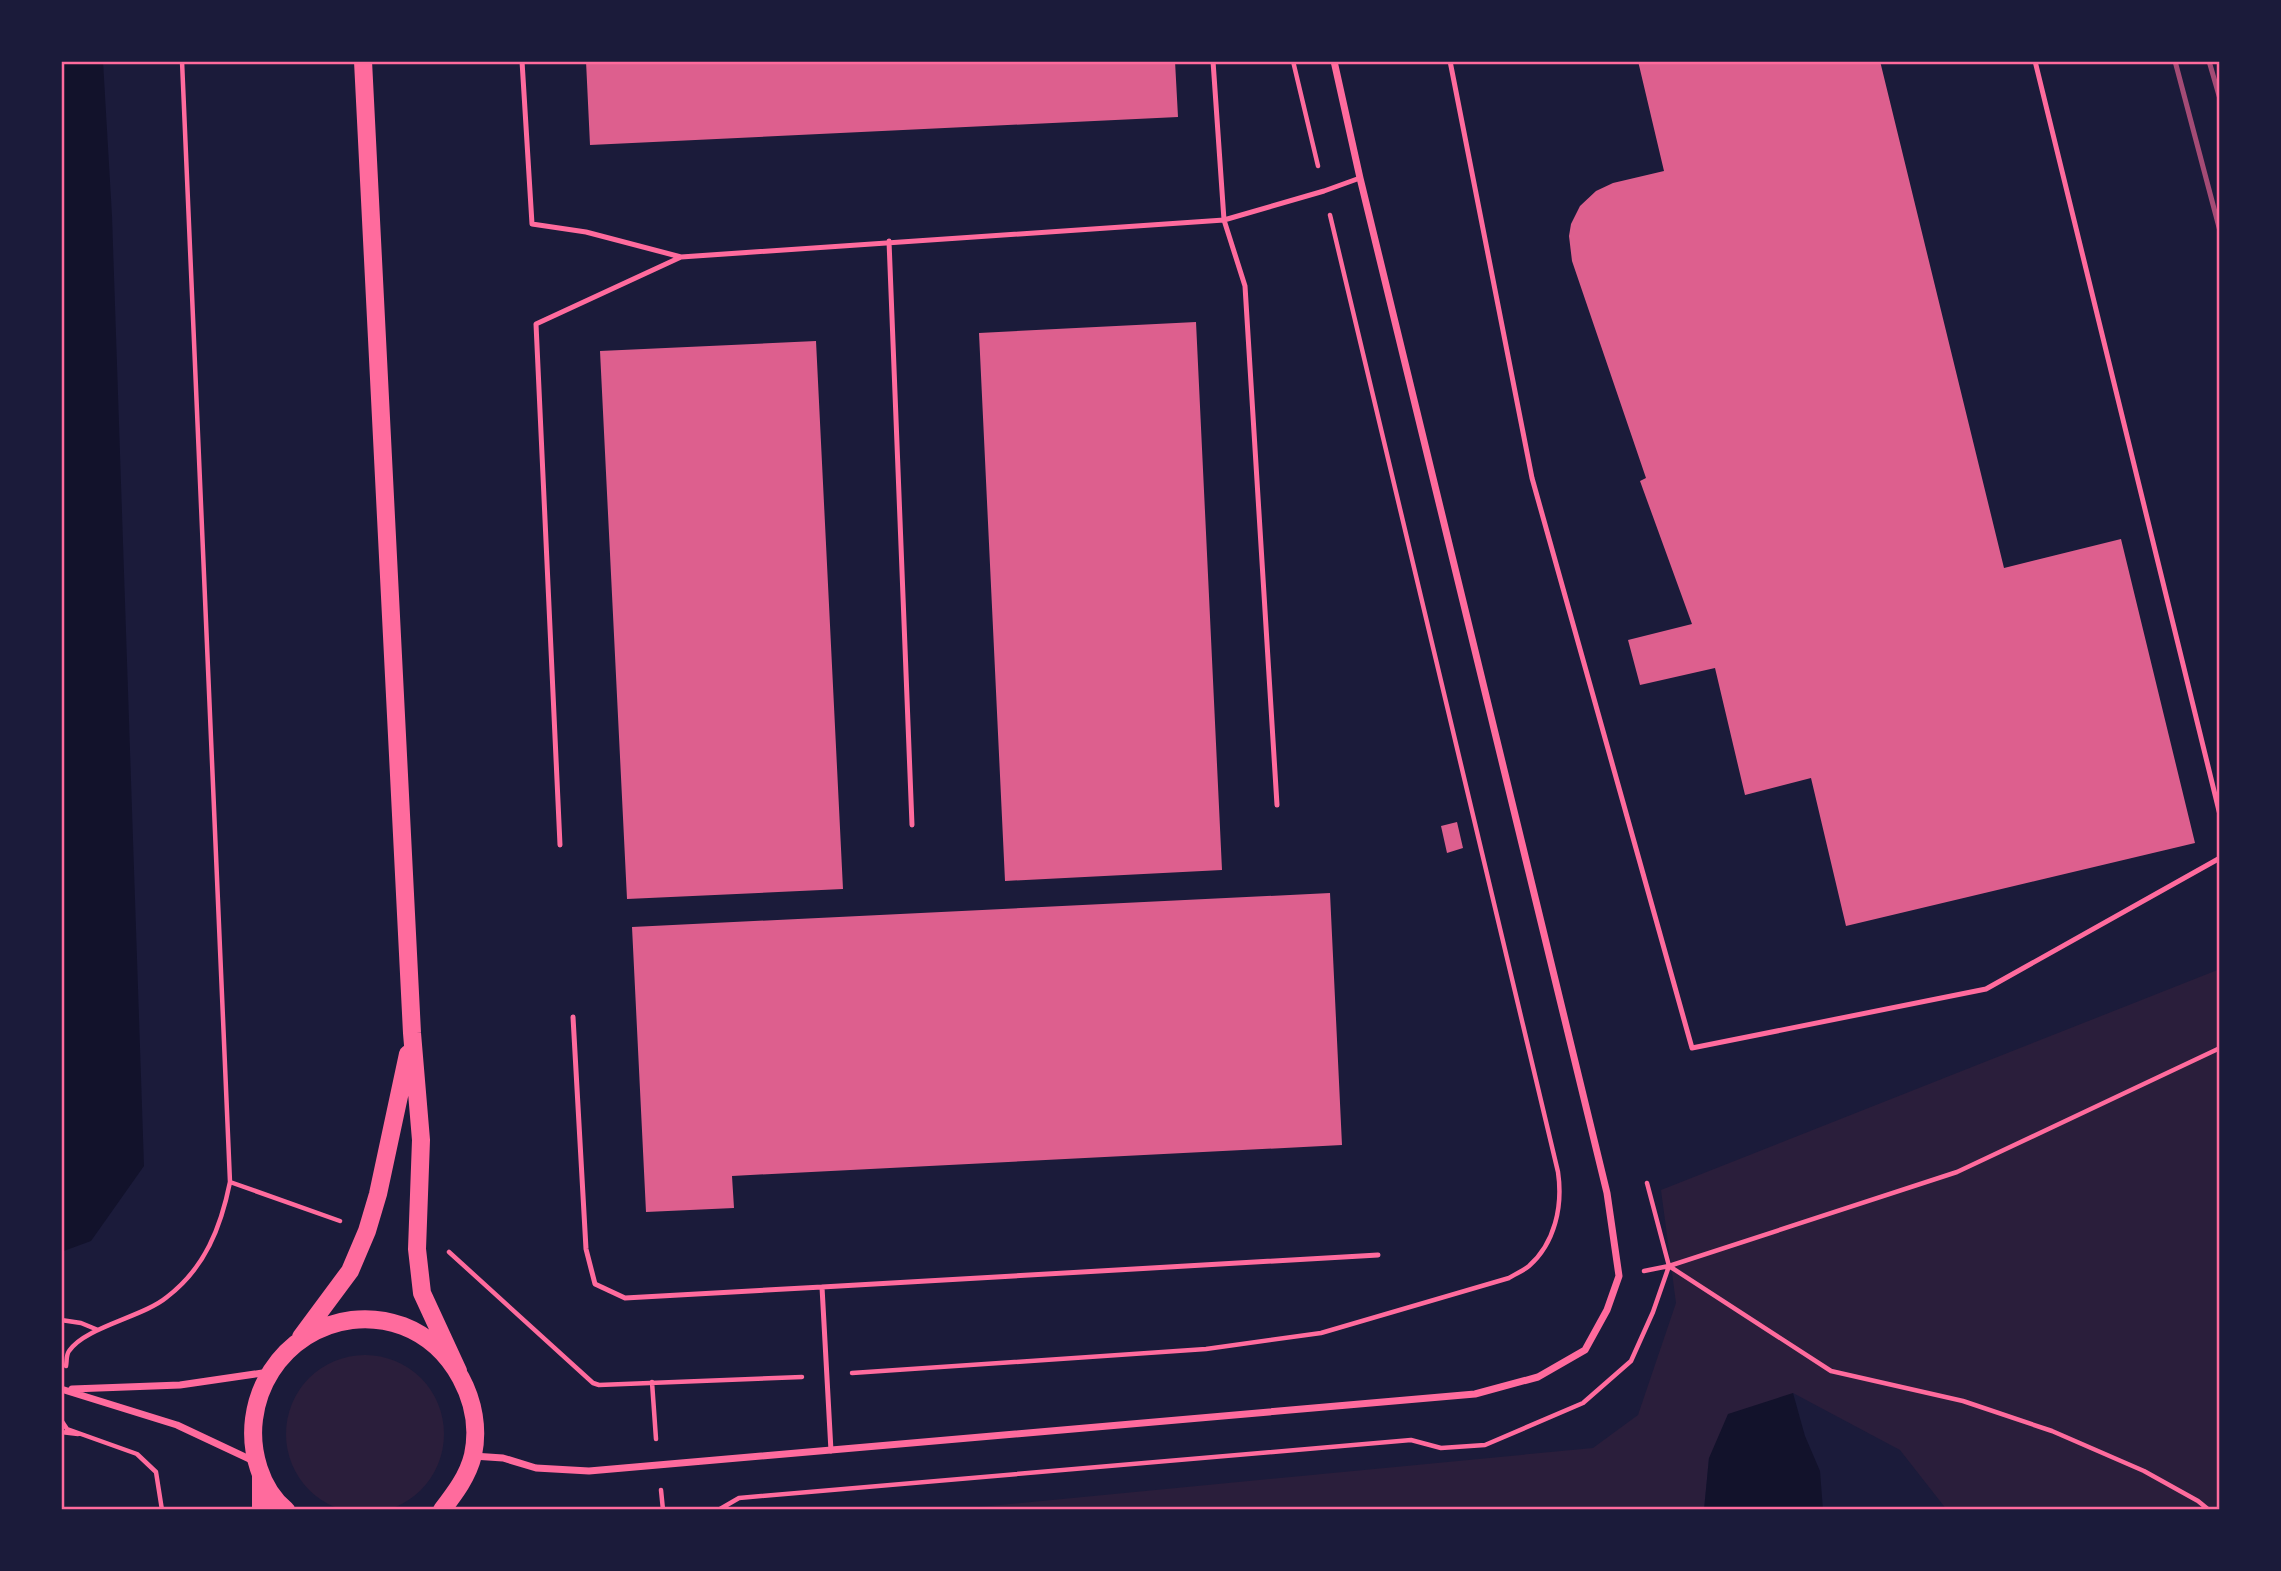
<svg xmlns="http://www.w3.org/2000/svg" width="2281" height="1571" font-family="Literata,serif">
<rect width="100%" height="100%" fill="#1b1b3a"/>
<path fill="#2a1e3b" d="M2220 969V1510H1947L1900 1450 1793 1393 1709 1458 1704 1510H947L1593 1448 1638 1415 1676 1303 1661 1190Z
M286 1434a79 79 0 1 1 158 0a79 79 0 1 1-158 0Z"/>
<path fill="#12122b" d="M61 61H103L112 216 144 1166 91 1241 61 1252Z
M1793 1393 1805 1436 1820 1471 1823 1510H1704L1709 1458 1728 1414Z"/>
<path fill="#dd5f8e" d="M586 61H1175L1178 117 590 145Z
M1638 61H1880L2004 568 2121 539 2195 843 1846 926 1811 778 1745 795 1715 668 1640 685 1628 640 1692 624 1640 481 1646 478 1572 261 1569 236 1571 224 1580 206 1596 191 1613 183 1664 171Z
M1196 322 1222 870 1005 881 979 333Z
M816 341 843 889 627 899 600 351Z
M1457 822 1463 848 1447 853 1441 826Z
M1330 893 1342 1145 732 1176 734 1208 646 1212 632 927Z"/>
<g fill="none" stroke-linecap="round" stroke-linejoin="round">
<path stroke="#ff6b9d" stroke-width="4.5" d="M1293 61 1318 166
M230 1182 340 1221
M449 1252 593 1383 599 1385 802 1377
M1669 1266 1831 1371 1963 1401 2052 1431 2144 1471 2198 1501 2209 1510
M1644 1271 1669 1266 1957 1172 2220 1048
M61 1320 81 1323 98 1330
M66 1366C67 1361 66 1355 69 1351 85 1327 143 1317 167 1297 205 1268 221 1227 230 1182L182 61
M852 1373 1206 1349 1321 1333 1509 1278C1515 1274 1523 1271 1529 1266 1555 1243 1563 1206 1558 1172L1330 215
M652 1382 656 1439
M61 1420 67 1429 137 1454 156 1472 162 1510
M61 1432 78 1434
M661 1490 663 1510
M711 1510 720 1509 739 1498 1411 1440 1441 1448 1485 1445 1583 1403 1631 1361 1653 1312 1669 1266 1647 1183"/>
<path stroke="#ff6b9d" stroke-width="5" d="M522 61 532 224 586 232 681 257 1224 220 1324 191 1360 178
M1213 61 1224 220 1245 286 1277 805
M1450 61 1532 478 1692 1048 1986 989 2220 858
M2035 61 2220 815
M889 241 912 825
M560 845 536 324 681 257
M573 1017 586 1249 595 1284 625 1298 822 1287 831 1451
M822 1287 1378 1255"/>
<path stroke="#ff6b9d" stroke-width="7" d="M61 1389 177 1425 256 1462
M72 1389 180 1385 269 1372
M473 1456 503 1458 536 1468 589 1471 1475 1394 1538 1377 1585 1350 1607 1310 1619 1276 1607 1193 1360 178 1334 61"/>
<path stroke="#ff6b9d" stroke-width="18" d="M363 61 412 1033 421 1140 417 1249 422 1293 458 1371
M301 1337 350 1271 367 1231 378 1194 408 1054
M261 1510V1475
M286 1510C260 1489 250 1450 254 1419 263 1348 334 1301 403 1326 453 1345 484 1403 473 1455 468 1476 455 1493 442 1510"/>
<path stroke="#a44b75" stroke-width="5" d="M2175 61 2220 231
M2209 61 2220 99"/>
</g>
<rect width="2281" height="1571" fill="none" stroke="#1b1b3a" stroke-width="126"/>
<rect x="63" y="63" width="2155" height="1445" fill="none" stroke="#ff6b9d" stroke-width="2.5"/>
</svg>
